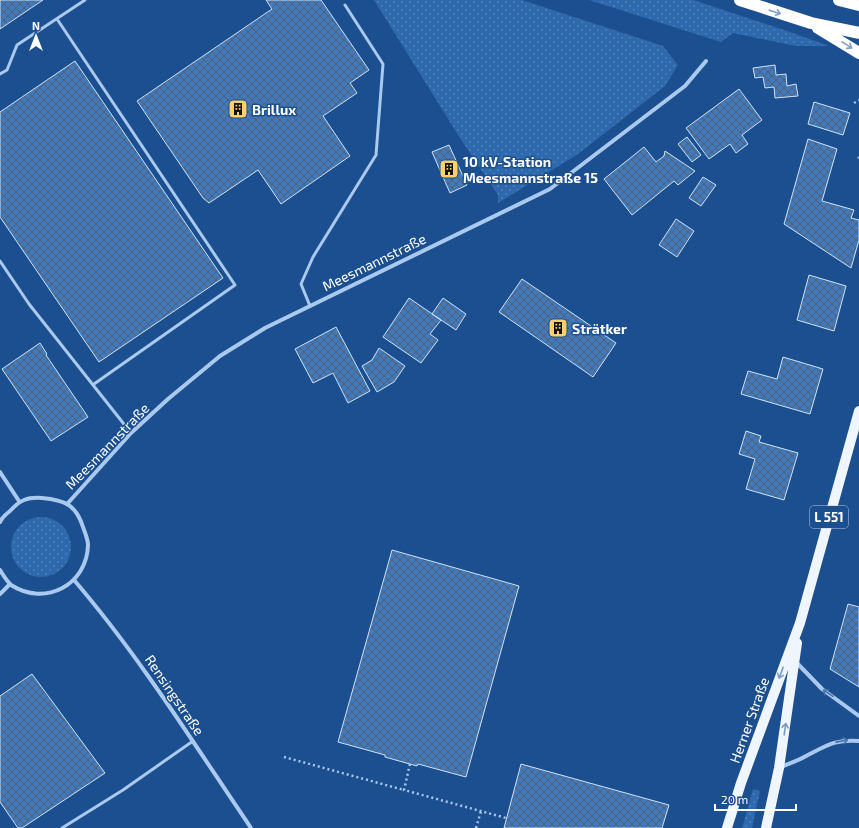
<svg xmlns="http://www.w3.org/2000/svg" width="859" height="828" font-family="'Exo 2',sans-serif">
<defs>
<pattern id="grass-dots" width="8" height="8" patternUnits="userSpaceOnUse"><rect width="8" height="8" fill="#2e69ad"/><path d="M2 2h.1M6 6h.1" fill="none" stroke="#4d80b9" stroke-width="1.8" stroke-linecap="round"/></pattern>
<pattern id="building-cross-hatch" width="8" height="8" patternUnits="userSpaceOnUse"><rect width="8" height="8" fill="#4478b7"/><path d="M0 0l8 8M0 8l8-8" fill="none" stroke="#486282"/></pattern>
</defs>
<rect width="100%" height="100%" fill="#1b4f8f"/>
<path fill="url(#grass-dots)" d="M374 0H522L663 46 678 65 665 86 578 154 498 203V195L460 138Z
M589 0H693L790 32 829 46H796L733 33 721 42Z
M11 547a30 30 0 1 1 60 0a30 30 0 1 1-60 0Z
M753 789 760 791 752 828H742Z"/>
<path fill="url(#building-cross-hatch)" stroke="#cfe3fa" d="M0 0H43L0 29Z
M266 0H321L369 70 350 83 357 93 323 116 350 156 281 204 258 170 209 203 203 198 137 101 272 9Z
M75 61 223 278 99 362 0 217V112Z
M775 65 776 75 786 74 787 86 796 84 798 96 775 98 774 87 765 88 763 77 755 78 753 68Z
M739 89 762 120 742 135 748 144 736 153 730 144 709 159 686 128Z
M814 102 850 113 843 135 808 124Z
M687 137 701 155 692 162 678 144Z
M808 139 837 149 822 201 854 210 851 218 859 220V240L851 268 784 224Z
M449 145 467 185 450 193 432 152Z
M644 147 656 162 664 156 665 151 695 171 678 185 674 181 632 215 604 179Z
M703 177 716 185 701 206 689 198Z
M676 219 694 231 677 257 659 245Z
M809 275 846 286 834 331 797 320Z
M522 279 616 343 593 377 499 312Z
M409 298 441 320 430 334 438 340 421 363 383 337Z
M443 298 466 314 456 330 432 314Z
M336 327 370 391 348 403 333 373 313 383 295 349Z
M40 343 47 354 46 355 88 417 51 441 2 369Z
M379 348 405 366 394 382 377 392 362 366 372 360Z
M783 357 823 369 810 414 741 394 748 371 777 379Z
M746 431 761 436 759 442 798 453 784 500 746 489 755 459 739 454Z
M392 550 519 586 466 777 418 764 417 766 385 757V755L338 742Z
M848 604 859 607V687L830 669Z
M32 674 105 773 22 828H18L0 802V696Z
M521 764 669 805 662 828H504Z"/>
<g fill="none" stroke-linecap="round" stroke-linejoin="round">
<path stroke="#a9c9ee" stroke-width="2.5" stroke-dasharray="2 3" stroke-linecap="butt" d="M854 103 859 100
M858 157 859 158
M284 757 404 790
M410 764 404 790 506 818
M476 828 481 811"/>
<path stroke="#a9c9ee" stroke-width="3" d="M57 19 235 285 94 384
M0 74 7 70 17 45 85 0
M0 261 29 304 131 433
M310 306 301 284 313 257 376 155 383 64 345 5
M62 828 123 790 193 741"/>
<path stroke="#a9c9ee" stroke-width="4" d="M0 472 19 501
M68 503 131 433 168 399 220 356 265 328 550 189 685 86 706 61
M0 522C2 518 6 514 10 511 20 500 27 497 42 498 65 500 76 505 83 527 85 533 88 539 88 545 87 585 45 607 11 585 7 581 3 575 0 570
M74 580C140 657 194 744 251 828
M0 594 10 584
M796 662 822 689 859 716
M779 768C788 764 797 761 806 756 826 746 835 739 859 741"/>
<path stroke="#f0f6ff" stroke-width="10" d="M727 828 741 783 800 623 859 411
M766 828 779 768 797 643"/>
<path stroke="#fff" stroke-width="12" d="M740 0 811 23 859 33
M839 0 859 5
M818 28 859 53"/>
</g>
<defs><path id="oneway-shaft" d="M-6 0H5M1.5-3L5.5 0L1.5 3" fill="none" stroke-width="1.6" stroke-linecap="round" stroke-linejoin="round"/></defs>
<g stroke="#829ec1">
<use href="#oneway-shaft" transform="translate(775 12) rotate(18)"/>
<use href="#oneway-shaft" transform="translate(847 45) rotate(32)"/>
</g>
<g stroke="#7b9ac1">
<use href="#oneway-shaft" transform="translate(781 673) rotate(110)"/>
<use href="#oneway-shaft" transform="translate(785 729) rotate(-82)"/>
</g>
<g stroke="#4674ac">
<use href="#oneway-shaft" transform="translate(828 693) rotate(-146)"/>
<use href="#oneway-shaft" transform="translate(842 741) rotate(-11)"/>
</g>
<defs>
<g id="building-square" transform="scale(1)"><rect x="-9" y="-9" width="18" height="18" rx="4" fill="#ffd166" stroke="#1b4f8f"/><path d="M-4-6H4V6H1V3H-1V6H-4ZM-2.5-4.3h1.7v1.8h-1.7ZM.8-4.3h1.7v1.8H.8ZM-2.5-1h1.7V.8h-1.7ZM.8-1h1.7V.8H.8Z" fill="#111"/></g>
</defs>
<g fill-rule="evenodd">
<use href="#building-square" x="238" y="109"/>
<use href="#building-square" x="449" y="169"/>
<use href="#building-square" x="558" y="328"/>
</g>
<g text-anchor="middle" dominant-baseline="central" stroke-width="3" stroke-linejoin="round" paint-order="stroke">
<rect fill="#1b4f8f" stroke="#bbcadd" stroke-width="1" x="810" y="506" width="38" height="22" rx="3"/>
<g font-size="13" font-weight="bold" fill="#fff">
<text x="829" y="517">L 551</text>
</g>
<g font-size="14" font-weight="bold" fill="#fff" stroke="#1b4f8f" text-anchor="start">
<text x="252" y="109">Brillux</text>
<text x="463" y="161">10 kV-Station<tspan x="463" dy="16">Meesmannstraße 15</tspan></text>
<text x="572" y="328">Strätker</text>
</g>
<g font-size="14" fill="#fff" stroke="#1b4f8f">
<text transform="translate(374 262) rotate(-26)">Meesmannstraße</text>
<text transform="translate(107 446) rotate(-46)">Meesmannstraße</text>
<text transform="translate(175 695) rotate(56)">Rensingstraße</text>
<text transform="translate(749 720) rotate(-70)">Herner Straße</text>
</g>
</g>
<g transform="translate(36 36)" stroke="#1b4f8f" stroke-width="3" paint-order="stroke">
<path d="M0-3L7 15L0 10L-7 15Z" fill="#ffffff"/>
<text y="-6" font-size="11" font-weight="bold" text-anchor="middle" fill="#ffffff">N</text>
</g>
<path d="M715 804v6h81v-6" fill="none" stroke="#ffffff" stroke-width="2"/>
<text x="721" y="804" font-size="12" fill="#ffffff" stroke="#1b4f8f" stroke-width="3" paint-order="stroke">20 m</text>
</svg>
